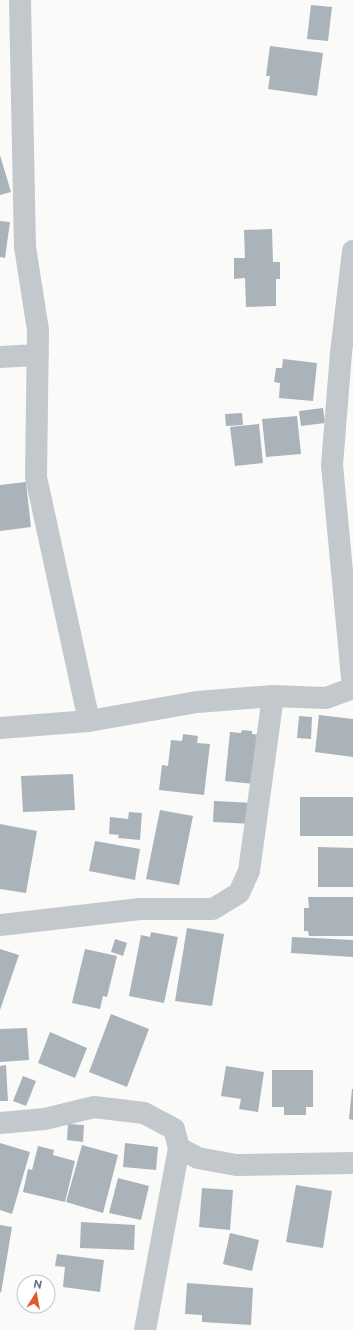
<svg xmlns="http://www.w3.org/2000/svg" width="353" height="1330" font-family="Commissioner,sans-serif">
<rect width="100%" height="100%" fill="#fafaf8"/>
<path fill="#aab3b9" d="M311 5 332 7 328 41 307 39Z
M270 46 323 53 317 96 268 89 270 76H266Z
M0 155 11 192 0 195Z
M0 221 10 222 5 258 0 257Z
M272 229 273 262H280V279H276V306L246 307 245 278 234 279V258H245L244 230Z
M283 359 317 363 313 401 279 398 280 383 274 382 276 368H282Z
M323 408 325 423 301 426 299 411Z
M242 413 243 425 226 426 225 414Z
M297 416 301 454 266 457 262 419Z
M259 424 263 463 235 466 230 427Z
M26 482 31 527 0 531V485Z
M319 715 353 719V757L315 752Z
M299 716 312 717 311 739 297 738Z
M242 730 252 731V734L260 735 254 784 225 781 230 732 241 733Z
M183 734 198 736 197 743 210 744 204 795 159 790 162 765 168 766 171 740 182 741Z
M73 774 75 810 23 812 21 776Z
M300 797H353V836H300Z
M214 801 255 803 254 824 213 822Z
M160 810 193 816 179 885 146 879Z
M129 812 142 813 140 840 118 838 119 835 109 834 110 817 128 819Z
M0 824 37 831 26 893 0 889Z
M95 841 140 849 135 880 89 871Z
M318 847 353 848V887H318Z
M308 897H353V936H309L308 931H304V908H309Z
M187 928 224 934 212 1006 175 1001Z
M151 932 178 937 164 1003 129 996 141 935 150 937Z
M292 937 353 940V957L291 953Z
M115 939 127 943 123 956 111 952Z
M0 949 19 955 0 1010Z
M85 949 117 956 107 997 103 996 100 1009 72 1003Z
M111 1014 149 1029 127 1087 89 1072Z
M27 1028 29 1060 0 1062V1029Z
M50 1032 87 1048 75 1078 38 1063Z
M6 1065 8 1101H0V1066Z
M226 1066 264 1072 258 1112 239 1109 241 1099 221 1096Z
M272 1070H313V1107H306V1115H284V1107H272Z
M23 1076 36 1081 26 1106 13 1101Z
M352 1089H353V1120L349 1119Z
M68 1124 84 1125 83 1142 67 1140Z
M0 1143 30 1152 12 1214 0 1210Z
M125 1143 158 1147 156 1170 123 1167Z
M82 1145 118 1155 103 1213 66 1202Z
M38 1146 54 1150 53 1155 75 1161 65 1202 23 1192 28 1169 32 1170Z
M118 1178 149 1186 141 1220 109 1213Z
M296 1185 332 1191 323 1248 286 1242Z
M202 1188 233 1190 230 1230 199 1227Z
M81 1222 135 1225 134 1250 80 1248Z
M0 1225 12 1227 1 1293 0 1292Z
M230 1233 259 1240 252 1271 223 1264Z
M57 1254 104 1260 100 1292 63 1287 65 1267 55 1266Z
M187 1283 253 1288 251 1325 202 1322V1315L185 1314Z"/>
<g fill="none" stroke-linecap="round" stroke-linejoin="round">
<path stroke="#c3c8cc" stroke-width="22" d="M20 0 25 247 38 330 36 477 89 721
M0 357 38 355
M353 688 332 465 341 353 353 251
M0 728 89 721 197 702 273 696 326 698 353 688
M0 925 140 909H213L239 893 249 871 273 696
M0 1123 45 1119 94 1107 144 1113 174 1129 179 1148 145 1330
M179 1148 198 1158 236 1165 353 1163"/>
</g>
<g transform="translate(36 1294) rotate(11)"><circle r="19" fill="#ffffff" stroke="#c1c8cd"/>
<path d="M0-3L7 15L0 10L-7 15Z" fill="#e4572e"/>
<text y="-6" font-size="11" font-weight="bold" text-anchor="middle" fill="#657683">N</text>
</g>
</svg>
